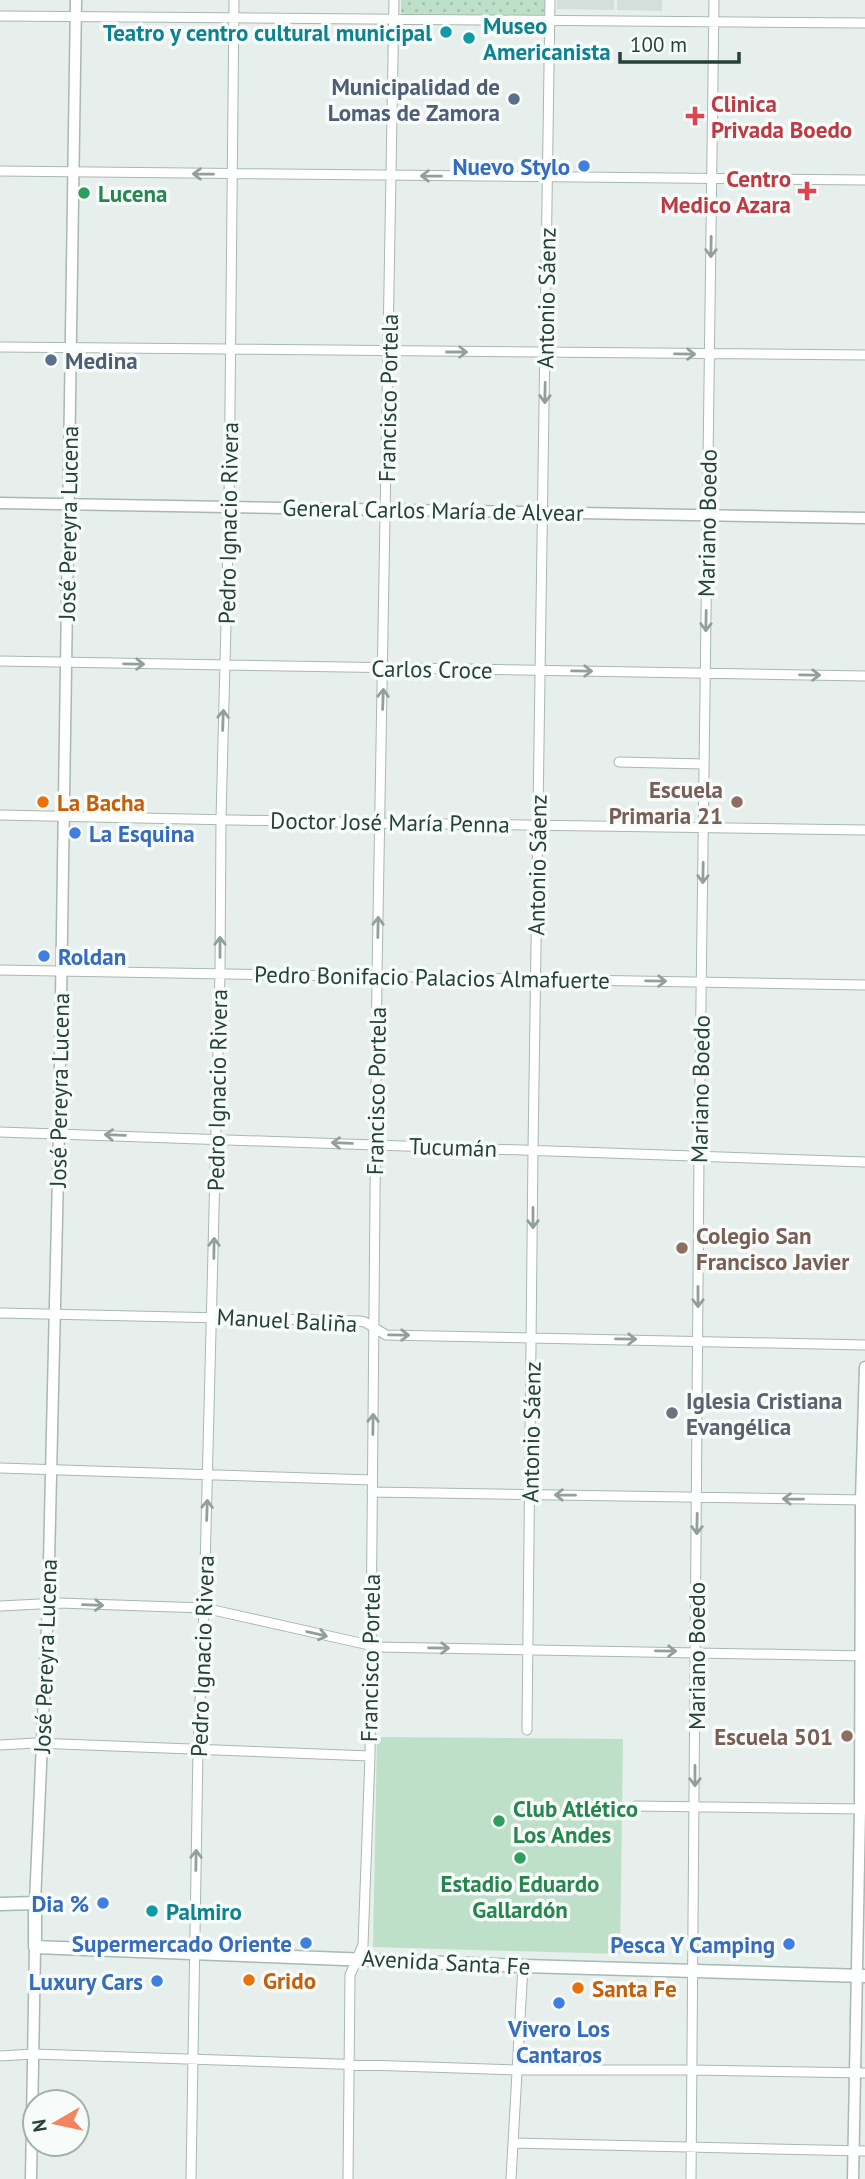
<svg xmlns="http://www.w3.org/2000/svg" width="865" height="2179" font-family="'PT Sans',sans-serif">
<defs>
<pattern id="park-dots" width="8" height="8" patternUnits="userSpaceOnUse" patternTransform="scale(1.75)"><rect width="8" height="8" fill="#bfe0c8"/><path d="M2 2h.1M6 6h.1" fill="none" stroke="#a4c1ad" stroke-width="1.8" stroke-linecap="round"/></pattern>
</defs>
<rect width="100%" height="100%" fill="#e6efeb"/>
<path fill="#d4dfda" d="M557 0H614V10L557 9Z
M617 0H662V11L617 10Z"/>
<path fill="url(#park-dots)" d="M401 0H545V16L401 14Z"/>
<path fill="#bfe0c8" d="M377 1737 623 1739 620 1954 373 1947Z"/>
<g fill="none" stroke-linecap="round" stroke-linejoin="round">
<g stroke="#a8b8b2" stroke-width="11">
<path id="minor" d="M0 16 865 23
M0 171 865 180
M0 347 865 355
M0 661 865 676
M619 762 704 764
M0 815 380 823 865 830
M0 970 865 985
M0 1132 865 1162
M0 1313 359 1321 365 1322 386 1335 865 1345
M0 1468 372 1480
M372 1492 865 1500
M0 1606 59 1603 204 1608 378 1647 865 1656
M527 1730 533 1150 550 0
M0 1745 35 1743 370 1756
M635 1806 865 1809
M0 2056 33 2054 518 2070H692L865 2073
M513 2143 865 2151
M191 2179 198 1749 204 1608 220 973 221 819 229 506 234 0
M348 2179 350 1975 363 1945 370 1756 377 975 394 0
M511 2179 523 1966
M691 2179 699 1155 714 0"/>
</g>
<g stroke="#a8b8b2" stroke-width="13">
<path id="tertiary" d="M0 503 865 518
M35 1903 48 1604 59 1133 76 0
M31 2179 35 1947
M853 2179 860 1809 861 1500 865 1367"/>
</g>
<g stroke="#a4bbb3" stroke-width="15">
<path id="secondary" d="M0 1904 35 1903V1947L523 1966 865 1976"/>
</g>
<use href="#minor" stroke="#fff" stroke-width="9"/>
<use href="#tertiary" stroke="#fff" stroke-width="10"/>
<use href="#secondary" stroke="#fff" stroke-width="12"/>
</g>
<defs><path id="oneway-shaft" d="M-6 0H5M1.5-3L5.5 0L1.5 3" fill="none" stroke-width="1.6" stroke-linecap="round" stroke-linejoin="round" transform="scale(1.75)"/></defs>
<g stroke="#92a09c">
<use href="#oneway-shaft" transform="translate(203 174) rotate(-179)"/>
<use href="#oneway-shaft" transform="translate(431 176) rotate(-179)"/>
<use href="#oneway-shaft" transform="translate(711 247) rotate(91)"/>
<use href="#oneway-shaft" transform="translate(457 352)"/>
<use href="#oneway-shaft" transform="translate(685 354) rotate(1)"/>
<use href="#oneway-shaft" transform="translate(545 393) rotate(91)"/>
<use href="#oneway-shaft" transform="translate(706 621) rotate(91)"/>
<use href="#oneway-shaft" transform="translate(134 664) rotate(1)"/>
<use href="#oneway-shaft" transform="translate(582 671) rotate(1)"/>
<use href="#oneway-shaft" transform="translate(810 675) rotate(1)"/>
<use href="#oneway-shaft" transform="translate(383 699) rotate(-88)"/>
<use href="#oneway-shaft" transform="translate(223 720) rotate(-88)"/>
<use href="#oneway-shaft" transform="translate(703 873) rotate(91)"/>
<use href="#oneway-shaft" transform="translate(378 927) rotate(-89)"/>
<use href="#oneway-shaft" transform="translate(220 947) rotate(-90)"/>
<use href="#oneway-shaft" transform="translate(656 981) rotate(1)"/>
<use href="#oneway-shaft" transform="translate(115 1135) rotate(-178)"/>
<use href="#oneway-shaft" transform="translate(342 1143) rotate(-178)"/>
<use href="#oneway-shaft" transform="translate(533 1218) rotate(90)"/>
<use href="#oneway-shaft" transform="translate(214 1248) rotate(-89)"/>
<use href="#oneway-shaft" transform="translate(698 1297) rotate(90)"/>
<use href="#oneway-shaft" transform="translate(399 1335) rotate(1)"/>
<use href="#oneway-shaft" transform="translate(626 1339) rotate(1)"/>
<use href="#oneway-shaft" transform="translate(373 1424) rotate(-89)"/>
<use href="#oneway-shaft" transform="translate(565 1495) rotate(-179)"/>
<use href="#oneway-shaft" transform="translate(793 1499) rotate(-179)"/>
<use href="#oneway-shaft" transform="translate(207 1510) rotate(-88)"/>
<use href="#oneway-shaft" transform="translate(697 1524) rotate(91)"/>
<use href="#oneway-shaft" transform="translate(93 1605) rotate(2)"/>
<use href="#oneway-shaft" transform="translate(317 1634) rotate(13)"/>
<use href="#oneway-shaft" transform="translate(439 1648) rotate(1)"/>
<use href="#oneway-shaft" transform="translate(666 1651) rotate(1)"/>
<use href="#oneway-shaft" transform="translate(695 1776) rotate(90)"/>
<use href="#oneway-shaft" transform="translate(196 1860) rotate(-89)"/>
</g>
<g fill="#0f9aa8" stroke="#f7fbf9" stroke-width="2.5">
<circle cx="446" cy="32" r="7"/>
<circle cx="469" cy="38" r="7"/>
<circle cx="152" cy="1911" r="7"/>
</g>
<g fill="#5c6f8a" stroke="#f7fbf9" stroke-width="2.5">
<circle cx="514" cy="99" r="7"/>
<circle cx="51" cy="360" r="7"/>
</g>
<g fill="#e0444e" stroke="#f7fbf9" stroke-width="2.5">
<path d="M691.5 105.5h7v7h7v7h-7v7h-7v-7h-7v-7h7z"/>
<path d="M803.5 180.5h7v7h7v7h-7v7h-7v-7h-7v-7h7z"/>
</g>
<g fill="#3f7fe0" stroke="#f7fbf9" stroke-width="2.5">
<circle cx="584" cy="166" r="7"/>
<circle cx="75" cy="833" r="7"/>
<circle cx="44" cy="956" r="7"/>
<circle cx="103" cy="1903" r="7"/>
<circle cx="306" cy="1943" r="7"/>
<circle cx="789" cy="1944" r="7"/>
<circle cx="157" cy="1981" r="7"/>
<circle cx="559" cy="2003" r="7"/>
</g>
<g fill="#2e9e5b" stroke="#f7fbf9" stroke-width="2.5">
<circle cx="84" cy="193" r="7"/>
<circle cx="499" cy="1821" r="7"/>
<circle cx="520" cy="1858" r="7"/>
</g>
<g fill="#e8710a" stroke="#f7fbf9" stroke-width="2.5">
<circle cx="43" cy="802" r="7"/>
<circle cx="249" cy="1980" r="7"/>
<circle cx="578" cy="1988" r="7"/>
</g>
<g fill="#8d6e63" stroke="#f7fbf9" stroke-width="2.5">
<circle cx="737" cy="802" r="7"/>
<circle cx="682" cy="1248" r="7"/>
<circle cx="847" cy="1736" r="7"/>
</g>
<circle fill="#6b7280" stroke="#f7fbf9" stroke-width="2.5" cx="672" cy="1413" r="7"/>
<g text-anchor="middle" dominant-baseline="central" stroke-width="7" stroke-linejoin="round" paint-order="stroke">
<g font-size="23" font-weight="bold" fill="#0d838f" stroke="#f7fbf9" text-anchor="start">
<text x="483" y="25">Museo<tspan x="483" dy="26">Americanista</tspan></text>
<text x="432" y="32" text-anchor="end">Teatro y centro cultural municipal</text>
<text x="166" y="1911">Palmiro</text>
</g>
<g font-size="23" font-weight="bold" fill="#4e5e75" stroke="#f7fbf9" text-anchor="end">
<text x="500" y="86">Municipalidad de<tspan x="500" dy="26">Lomas de Zamora</tspan></text>
<text x="65" y="360" text-anchor="start">Medina</text>
</g>
<g font-size="23" font-weight="bold" fill="#be3a42" stroke="#f7fbf9" text-anchor="start">
<text x="711" y="103">Clinica<tspan x="711" dy="26">Privada Boedo</tspan></text>
<text x="791" y="178" text-anchor="end">Centro<tspan x="791" dy="26">Medico Azara</tspan></text>
</g>
<g font-size="23" font-weight="bold" fill="#366cbe" stroke="#f7fbf9" text-anchor="end">
<text x="570" y="166">Nuevo Stylo</text>
<text x="89" y="833" text-anchor="start">La Esquina</text>
<text x="58" y="956" text-anchor="start">Roldan</text>
<text x="89" y="1903">Dia %</text>
<text x="292" y="1943">Supermercado Oriente</text>
<text x="775" y="1944">Pesca Y Camping</text>
<text x="143" y="1981">Luxury Cars</text>
<text x="559" y="2028" text-anchor="middle">Vivero Los<tspan x="559" dy="26">Cantaros</tspan></text>
</g>
<g font-size="23" font-weight="bold" fill="#27864d" stroke="#f7fbf9" text-anchor="start">
<text x="98" y="193">Lucena</text>
<text x="513" y="1808">Club Atlético<tspan x="513" dy="26">Los Andes</tspan></text>
<text x="520" y="1883" text-anchor="middle">Estadio Eduardo<tspan x="520" dy="26">Gallardón</tspan></text>
</g>
<g font-size="23" fill="#24423a" stroke="#f7fbf9">
<text transform="translate(546 298) rotate(-89)">Antonio Sáenz</text>
<text transform="translate(388 398) rotate(-89)">Francisco Portela</text>
<text transform="translate(433 510) rotate(1)">General Carlos María de Alvear</text>
<text transform="translate(68 523) rotate(-89)">José Pereyra Lucena</text>
<text transform="translate(228 523) rotate(-89)">Pedro Ignacio Rivera</text>
<text transform="translate(707 523) rotate(-89)">Mariano Boedo</text>
<text transform="translate(432 669) rotate(1)">Carlos Croce</text>
<text transform="translate(390 822) rotate(1)">Doctor José María Penna</text>
<text transform="translate(537 865) rotate(-89)">Antonio Sáenz</text>
<text transform="translate(432 977) rotate(1)">Pedro Bonifacio Palacios Almafuerte</text>
<text transform="translate(700 1089) rotate(-89)">Mariano Boedo</text>
<text transform="translate(59 1090) rotate(-89)">José Pereyra Lucena</text>
<text transform="translate(217 1090) rotate(-89)">Pedro Ignacio Rivera</text>
<text transform="translate(376 1091) rotate(-89)">Francisco Portela</text>
<text transform="translate(453 1147) rotate(2)">Tucumán</text>
<text transform="translate(287 1320) rotate(3)">Manuel Baliña</text>
<text transform="translate(531 1432) rotate(-89)">Antonio Sáenz</text>
<text transform="translate(45 1656) rotate(-88)">José Pereyra Lucena</text>
<text transform="translate(202 1656) rotate(-88)">Pedro Ignacio Rivera</text>
<text transform="translate(696 1656) rotate(-90)">Mariano Boedo</text>
<text transform="translate(370 1658) rotate(-89)">Francisco Portela</text>
<text transform="translate(446 1962) rotate(3)">Avenida Santa Fe</text>
</g>
<g font-size="23" font-weight="bold" fill="#785e54" stroke="#f7fbf9" text-anchor="end">
<text x="723" y="789">Escuela<tspan x="723" dy="26">Primaria 21</tspan></text>
<text x="696" y="1235" text-anchor="start">Colegio San<tspan x="696" dy="26">Francisco Javier</tspan></text>
<text x="833" y="1736">Escuela 501</text>
</g>
<g font-size="23" font-weight="bold" fill="#c56008" stroke="#f7fbf9" text-anchor="start">
<text x="57" y="802">La Bacha</text>
<text x="263" y="1980">Grido</text>
<text x="592" y="1988">Santa Fe</text>
</g>
<g font-size="23" font-weight="bold" fill="#5b616d" stroke="#f7fbf9" text-anchor="start">
<text x="686" y="1400">Iglesia Cristiana<tspan x="686" dy="26">Evangélica</tspan></text>
</g>
</g>
<g transform="translate(56 2123) rotate(261)"><circle r="33" fill="#f7fbf9" stroke="#a3b1ad" stroke-width="2"/>
<path d="M0-5L12 26L0 18L-12 26Z" fill="#f4845f"/>
<text y="-10" font-size="19" font-weight="bold" text-anchor="middle" fill="#24423a">N</text>
</g>
<path d="M620 52v10h119v-10" fill="none" stroke="#24423a" stroke-width="3.5"/>
<text x="630" y="52" font-size="21" fill="#24423a" stroke="#f7fbf9" stroke-width="5" paint-order="stroke">100 m</text>
</svg>
